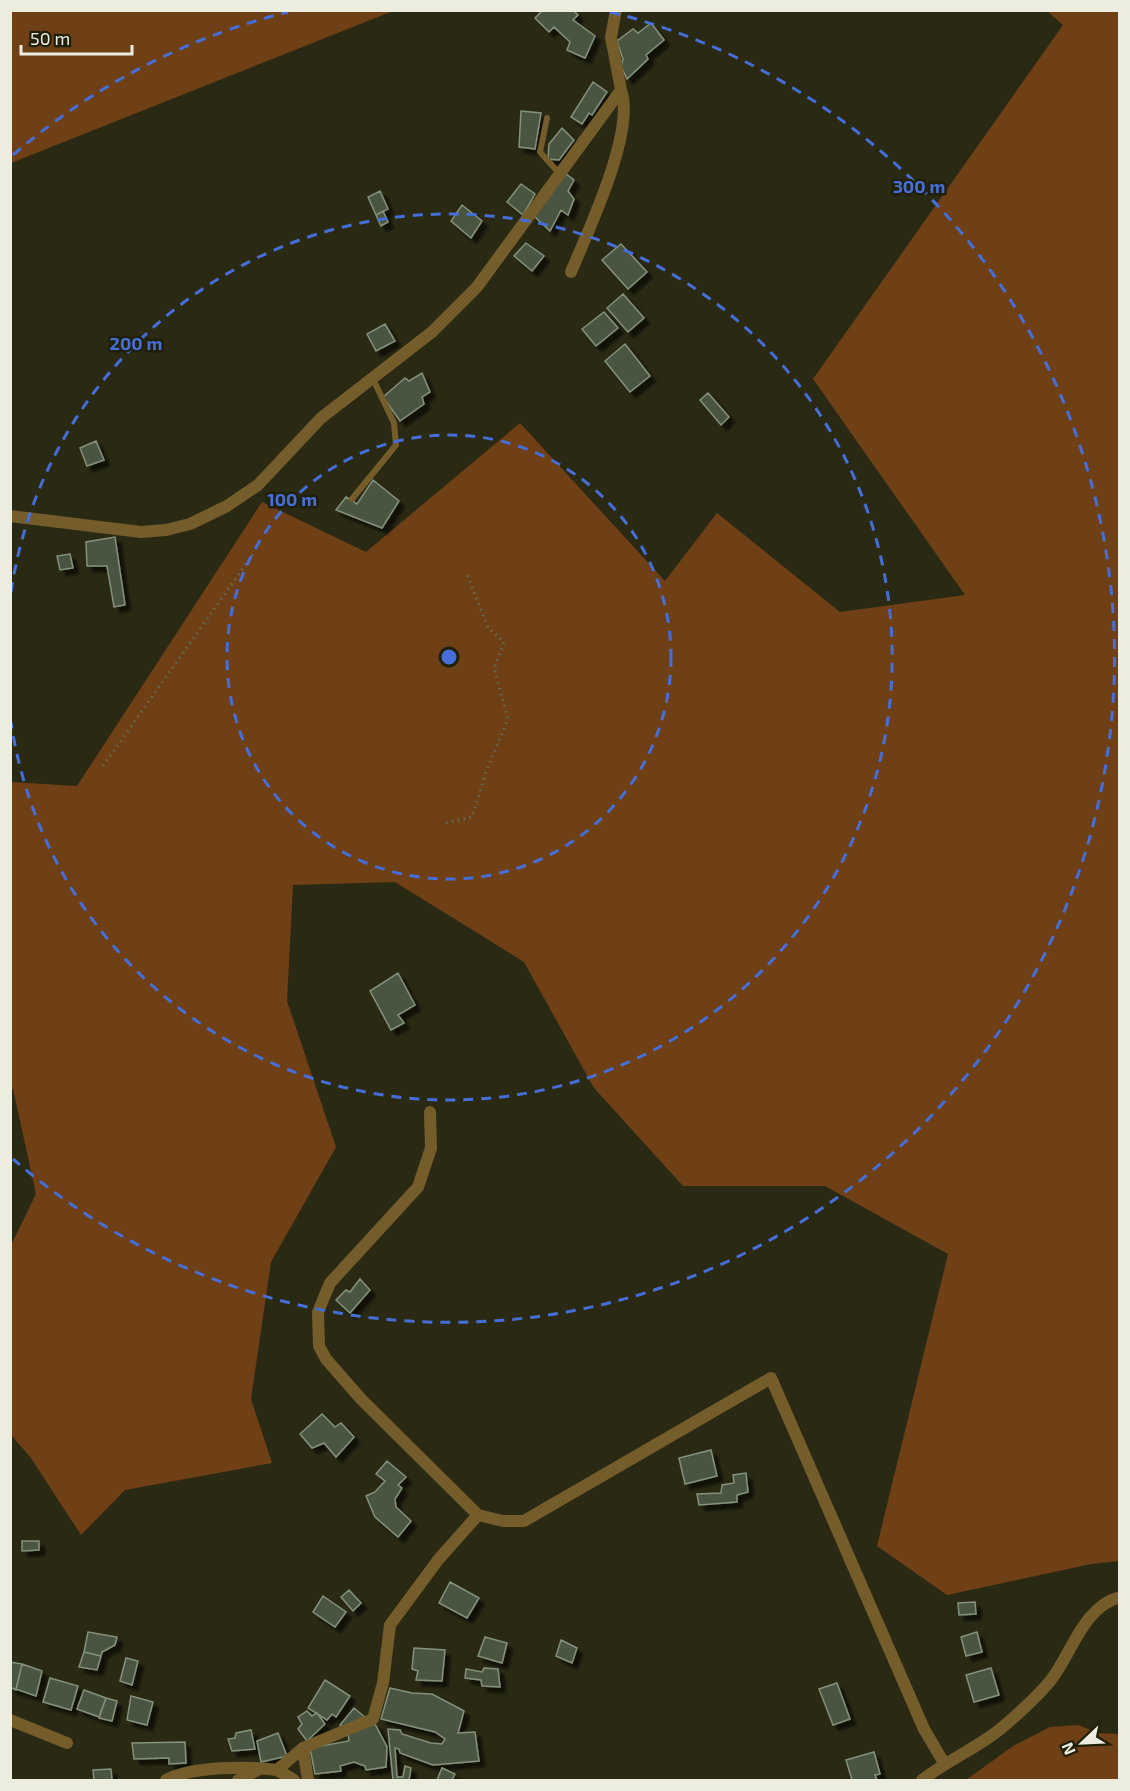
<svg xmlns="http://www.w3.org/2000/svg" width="1130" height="1791" font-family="'Exo 2',sans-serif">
<defs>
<filter id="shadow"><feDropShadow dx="5.5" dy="5.5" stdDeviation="1.5" flood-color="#0009"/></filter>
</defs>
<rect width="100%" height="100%" fill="#2a2a14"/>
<path fill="#6f3f16" d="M11 10H393V11L11 163Z
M1047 11H1120L1119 1561 1091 1564 947 1595 877 1546 948 1254 825 1186H683L594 1088 524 962 395 882 293 885 287 1001 336 1147 271 1262 251 1399 272 1463 125 1490 81 1535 31 1458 11 1435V1245L36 1194 13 1089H11V782L77 786 262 502 366 552 520 423 665 581 717 513 840 612 965 595 813 379 1063 25Z
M1079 1725 1097 1733 1119 1734V1780H966L1013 1746 1050 1727Z"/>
<path fill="#485540" stroke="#84917b" stroke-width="1.5" filter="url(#shadow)" d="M543 10H573L578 15 573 20 595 36 585 58 567 50 570 42 554 27 549 32 535 18Z
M651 23 664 40 646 55 648 59 627 79 621 66 623 59 617 41 633 29 638 33Z
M593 82 607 92 592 115 589 113 582 124 571 117Z
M521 111 541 113 535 149 519 147Z
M562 128 574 140 559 160 548 159 549 144Z
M565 173 574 180 568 191 574 199 568 215 561 210 550 231 534 216Z
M521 184 535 194 523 215 507 202Z
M380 191 388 209 376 215 368 197Z
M462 205 482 221 471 238 451 221Z
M383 211 388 222 381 226 376 215Z
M526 243 544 256 532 271 514 256Z
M621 244 647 272 628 289 602 260Z
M623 294 644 318 628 332 607 308Z
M604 312 618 328 596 346 582 329Z
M385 324 395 341 376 351 367 334Z
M625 344 650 376 630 392 605 361Z
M422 373 430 392 422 397 424 404 400 421 383 397 405 378 409 381Z
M708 393 729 417 721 425 700 400Z
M96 441 104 460 87 466 80 448Z
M373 480 399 501 382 528 336 510 346 497 357 504Z
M115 537 125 605 114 607 107 566H87L86 542Z
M70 554 73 568 60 570 57 556Z
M398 973 415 1005 398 1015 404 1023 391 1030 370 991Z
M360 1279 370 1290 350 1313 336 1300 346 1290 350 1292Z
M322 1414 335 1427 341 1423 354 1437 336 1457 324 1443 312 1448 300 1434Z
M711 1450 717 1476 685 1484 679 1458Z
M387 1461 406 1477 398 1485 402 1488 395 1499 396 1507 411 1521 398 1537 375 1517 366 1496 375 1492 385 1481 376 1474Z
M746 1473 748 1492 737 1495V1502L699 1505 697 1494 721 1493 722 1485 734 1483 733 1475Z
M22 1541H39V1550L22 1551Z
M450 1582 479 1598 467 1618 439 1603Z
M349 1590 361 1603 353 1611 341 1597Z
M323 1596 346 1612 335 1627 313 1612Z
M975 1602 976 1614 959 1615 958 1603Z
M88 1632 117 1637 115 1645 102 1652 101 1656 84 1652Z
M977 1632 982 1652 966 1656 961 1637Z
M485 1637 507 1643 502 1663 478 1656Z
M561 1640 577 1648 572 1663 556 1656Z
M414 1648 445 1650 442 1681 416 1680 418 1671 412 1669Z
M84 1652 101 1656 97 1670 79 1667Z
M126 1658 138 1661 132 1685 120 1681Z
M10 1662 22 1664 16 1690 10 1687Z
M22 1664 42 1671 36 1696 16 1689Z
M484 1668 498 1669 500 1687 482 1686 481 1680 465 1678 466 1669 482 1672Z
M991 1668 999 1695 974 1702 966 1675Z
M50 1678 78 1686 71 1710 43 1702Z
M325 1680 350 1696 336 1717 332 1714 327 1720 308 1708Z
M837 1683 850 1719 833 1725 819 1689Z
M390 1688 412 1693 432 1694 464 1711 458 1733 475 1732 479 1761 433 1765 400 1753 399 1749 395 1748 397 1777H403L405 1766 411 1768 409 1780H393L388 1729 400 1730 402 1734 431 1743 442 1744 445 1739 435 1732 381 1719Z
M84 1690 106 1698 99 1717 77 1709Z
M131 1696 153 1702 147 1725 127 1720Z
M106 1698 117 1701 112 1721 99 1718Z
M354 1708 366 1718 346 1729 340 1725Z
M307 1711 312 1716 317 1713 325 1724 307 1741 298 1729 302 1724 298 1717Z
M375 1724 387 1747 386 1767 366 1770 365 1766 354 1762 340 1766 341 1771 315 1774 310 1748 349 1741 348 1733Z
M251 1730 255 1749 232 1751 228 1739 235 1738 236 1733Z
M278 1733 287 1756 261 1762 257 1741Z
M185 1742 186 1763 169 1764V1758L134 1759 132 1743Z
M874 1752 880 1774 875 1775 877 1780H852L846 1760Z
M442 1768 455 1774 452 1780H437Z
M111 1769 112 1780H94L93 1770Z"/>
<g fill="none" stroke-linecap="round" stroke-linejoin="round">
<path stroke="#696956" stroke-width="3" stroke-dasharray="1.5 4.5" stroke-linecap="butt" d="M103 766 253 554
M446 823 472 817 486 772 508 719 494 668 504 642 488 628 467 574"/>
<path stroke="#755c2b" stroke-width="6" d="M547 118 540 152 559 173
M352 499 396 445 394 423 373 379"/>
<path stroke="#755c2b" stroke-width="12" d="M571 272C588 231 636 131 621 90
M10 516 141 532 166 530 190 524 227 506 258 485 321 418 432 332 477 287 621 90 611 37 616 10
M430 1112 431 1148 418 1187 330 1283 318 1312 319 1346 326 1359 361 1399 478 1515 503 1521H524L771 1378 924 1729 944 1763
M10 1720 67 1743
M303 1748 308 1780
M277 1770 294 1780
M166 1780C192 1766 248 1766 277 1770L303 1748 373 1719 383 1683 390 1625 438 1560 478 1515
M238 1780 258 1770
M922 1780C944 1763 968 1752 991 1736 1007 1725 1039 1695 1051 1680 1072 1653 1083 1607 1120 1597"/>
</g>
<g fill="none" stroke="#466ed9" stroke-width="3" stroke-dasharray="10 8">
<circle cx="449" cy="657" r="222"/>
<path d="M11 592A443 443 0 1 1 11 722"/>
<path d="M13 155A665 665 0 0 1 288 12M610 12A665 665 0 1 1 13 1159"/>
</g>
<circle cx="449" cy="657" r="9" fill="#466ed9" stroke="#20200a" stroke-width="3"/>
<g font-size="18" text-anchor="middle" font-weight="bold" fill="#466ed9" stroke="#20200a" stroke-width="5" stroke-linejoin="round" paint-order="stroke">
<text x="919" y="193">300 m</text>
<text x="136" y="350">200 m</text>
<text x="292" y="506">100 m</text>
</g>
<rect width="1130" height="1791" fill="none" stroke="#eceddf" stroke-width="24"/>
<g transform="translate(1082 1743) rotate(247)" stroke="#20200a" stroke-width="4.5" paint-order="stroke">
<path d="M0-4.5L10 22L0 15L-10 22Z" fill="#eceddf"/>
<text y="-9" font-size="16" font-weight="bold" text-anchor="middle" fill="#eceddf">N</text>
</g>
<path d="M21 45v9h111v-9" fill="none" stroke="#eceddf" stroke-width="3"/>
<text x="30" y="45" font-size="18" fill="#eceddf" stroke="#20200a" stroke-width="4.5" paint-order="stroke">50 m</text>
</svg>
